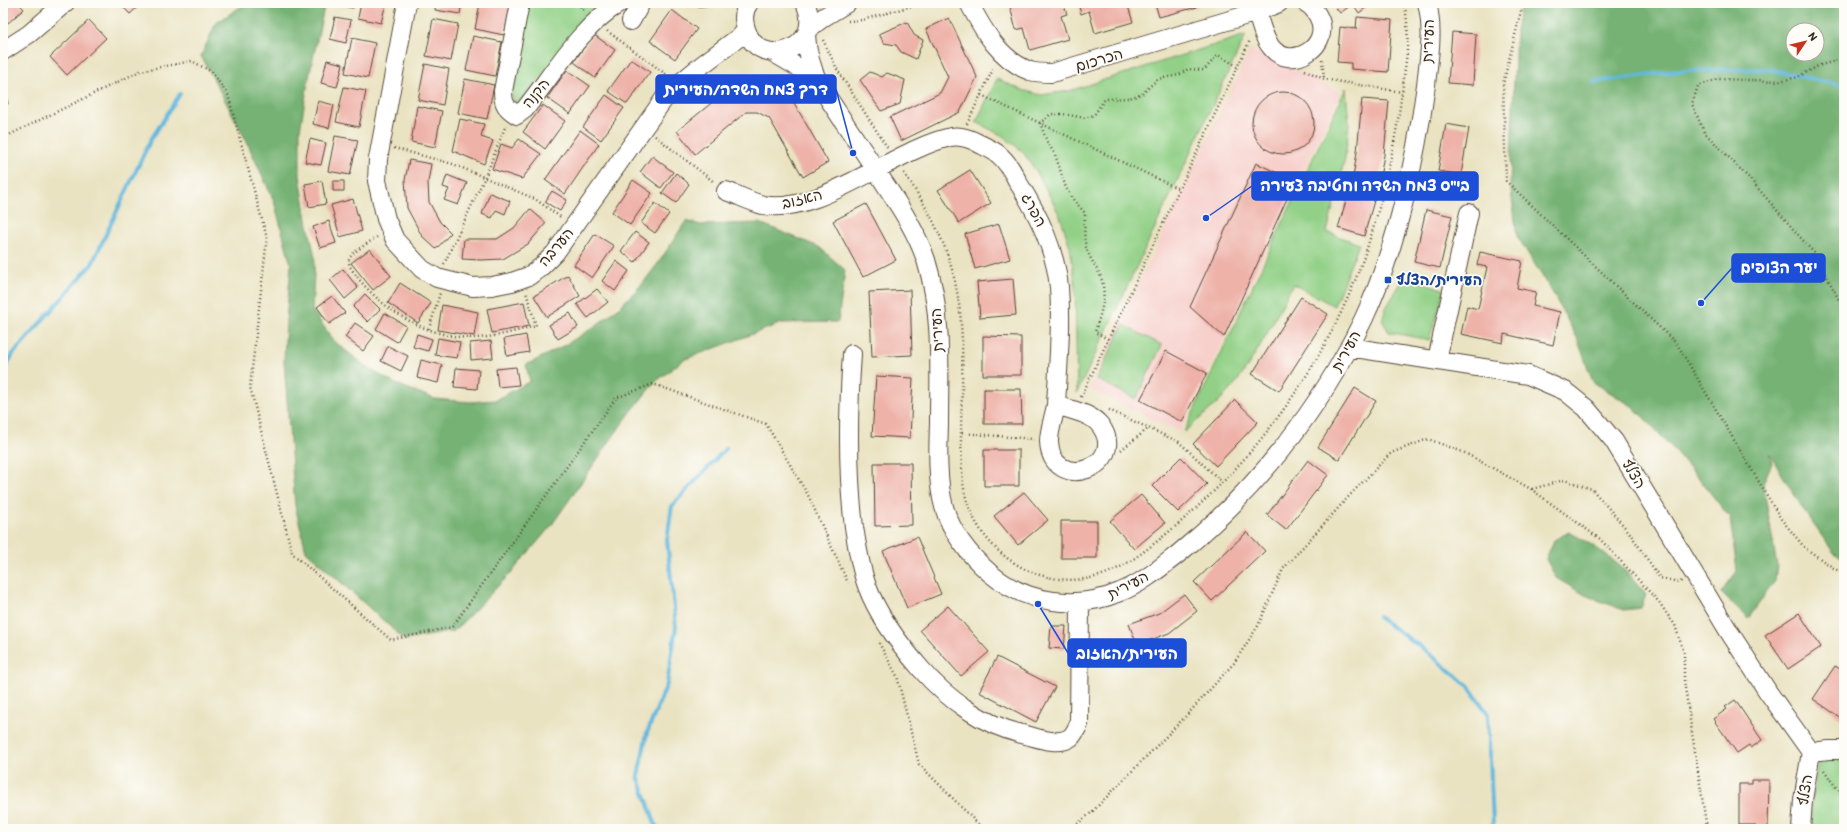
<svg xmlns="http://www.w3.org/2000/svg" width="1847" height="832" font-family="Itim,'Playpen Sans Hebrew',sans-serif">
<rect width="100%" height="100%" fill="#fdfcf7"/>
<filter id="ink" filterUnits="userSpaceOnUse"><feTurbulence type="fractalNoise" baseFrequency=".025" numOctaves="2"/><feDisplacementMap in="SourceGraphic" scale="8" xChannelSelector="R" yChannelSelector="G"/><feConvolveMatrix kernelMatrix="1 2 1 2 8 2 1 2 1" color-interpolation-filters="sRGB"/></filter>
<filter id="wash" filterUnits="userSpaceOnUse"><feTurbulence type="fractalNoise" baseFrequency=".012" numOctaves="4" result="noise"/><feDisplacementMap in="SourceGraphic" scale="16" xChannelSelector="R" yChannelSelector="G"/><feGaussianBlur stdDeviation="0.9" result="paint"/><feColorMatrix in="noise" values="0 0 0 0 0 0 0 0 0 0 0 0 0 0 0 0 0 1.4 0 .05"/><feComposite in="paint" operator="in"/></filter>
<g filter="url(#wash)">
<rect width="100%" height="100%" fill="#eae3c2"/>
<path fill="#f7d0cc" d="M1250 49 1341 92 1180 432 1089 389Z"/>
<path fill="#91d086" stroke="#667d52" d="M528 3H606L516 105 514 103 511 92Z
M1246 35 1077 393 1075 283 1070 247 1060 216 1037 172 1022 151 1003 136 976 122 997 79 1022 90 1041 95 1069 91Z
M1346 88 1349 124 1345 158 1327 232 1359 244 1334 306 1293 284C1277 314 1262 345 1243 373 1228 396 1205 414 1184 432Z
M1405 276 1445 290 1429 340 1389 332 1382 320 1386 308Z
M1123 325 1162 345 1136 399 1096 379Z
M1829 758 1844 759V829H1810L1812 801 1819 760Z"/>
<path fill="#74b273" stroke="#586e48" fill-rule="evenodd" d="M325 3 308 82 300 130V176L307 220 315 257 312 310 335 342 368 368 394 383 435 399 470 402 496 400 530 381 526 365C573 342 611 321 646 279 661 261 673 240 686 221L701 225 760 223 819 247 845 270 838 322 782 323 683 360 653 384 624 421 551 526 511 573 454 631 405 640 306 551 295 506 284 361 286 320 291 265 274 201 245 138 201 56 216 23 245 4Z
M1521 3H1844V558L1834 553 1806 514 1769 453 1772 463 1763 483 1777 566 1775 581 1748 619 1721 593 1737 571 1730 518 1694 472 1654 428 1632 406 1593 382 1577 338 1551 290 1517 236 1510 183 1516 31ZM1793 30H1817V54H1793Z
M1569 532C1598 547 1628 568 1646 595L1641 608 1623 610 1585 595 1556 578 1546 559 1554 540Z"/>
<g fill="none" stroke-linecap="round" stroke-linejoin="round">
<path stroke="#60b7dd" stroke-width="4" d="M1594 82 1678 71 1768 69 1844 86
M3 372 13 354 92 264 150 141 180 94
M1378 617 1425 650 1469 687 1488 714 1493 824 1490 829
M3 827 6 829
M657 829 638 776 647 733 667 684 676 627 667 540 672 506 726 448"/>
</g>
<g id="blocks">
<path fill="#eeb2a9" d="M3 3H18L24 9 8 23 3 18Z
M119 3H142L130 14Z
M338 3H355L353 8 338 5Z
M361 3H386L381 23 358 18Z
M436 3H462L460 14 435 10Z
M480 3H511L504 35 475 29Z
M677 3H707V7L677 5Z
M1009 3H1063L1067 14 1061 16 1068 39 1030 50 1024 28 1016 30Z
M1078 3H1127L1133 22 1095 33 1089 11 1081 14Z
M1155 3H1196L1197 7 1159 17Z
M1332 3H1372L1359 13 1353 4 1340 13Z
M672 10 697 29 675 59 650 41Z
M335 17 351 20 346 43 330 39Z
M1357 17 1392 20 1388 72 1351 69V63L1337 62 1340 27 1356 29Z
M949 18 977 77 960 112 901 141 890 117 940 93 948 77 926 29Z
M433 19 458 24 451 61 426 56Z
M89 20 106 38 67 75 50 57Z
M907 22 914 35 923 40 916 59 901 52 896 45 884 43 879 34Z
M1452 32 1476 34 1473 85 1448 83Z
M593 34 615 50 595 78 574 62Z
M473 36 502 42 495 76 466 70Z
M352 38 375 43 368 78 345 73Z
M631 59 650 72 627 104 608 91Z
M327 60 343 64 337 87 321 83Z
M425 64 449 69 443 105 418 100Z
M567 70 590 86 570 114 547 98Z
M870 72 882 77 887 73 905 80 900 104 881 111 860 80Z
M3 78 8 104H3Z
M465 79 494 85 487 119 458 113Z
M736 83H764L790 96 828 162 803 177 769 118 757 112H746L695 154 677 131Z
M344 87 366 91 359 127 336 122Z
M1252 123a31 31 0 1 1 62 0a31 31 0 1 1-62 0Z
M606 95 624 108 601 140 583 127Z
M1362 99 1389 101 1384 155 1379 183 1364 236 1338 228 1353 177 1357 152Z
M318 101 334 105 329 128 313 124Z
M543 105 565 121 545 149 523 132Z
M417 106 442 111 435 147 411 142Z
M460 119 484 124 481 137 493 141 484 164 453 151Z
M1446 124 1469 128 1461 175 1438 171Z
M580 130 599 144 565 194 545 180Z
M335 136 358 140 350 175 328 171Z
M310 139 326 143 321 165 305 162Z
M519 139 541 154 522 179 492 169 501 144 512 148Z
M652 156 673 172 661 188 640 172Z
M409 160 431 164 428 182 429 202 440 222 451 233 436 249 422 236 407 208 405 180Z
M1256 163 1295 181 1224 337 1190 307Z
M970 170 991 203 959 223 938 190Z
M676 173 689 184 676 203 662 193Z
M447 175 467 183 458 205 444 200 449 189 443 187Z
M633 180 652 193 630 225 612 212Z
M322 181 326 204 309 207 305 184Z
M333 181H344V191H333Z
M552 191 567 200 560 211 545 202Z
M490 193 510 201 505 214 496 210 492 218 482 214Z
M353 199 362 231 340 237 331 205Z
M655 203 669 214 655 233 641 223Z
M866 204 896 260 863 277 833 221Z
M530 209 546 223 528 244 503 259 481 260 462 259 464 239H497L514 228Z
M1426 210 1452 216 1440 268 1414 262Z
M329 221 336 243 320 248 313 227Z
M999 224 1010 259 975 269 965 234Z
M635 232 649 242 635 262 621 251Z
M595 234 614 246 592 278 574 265Z
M370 249 391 276 373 290 351 263Z
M1480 252 1522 261 1517 288 1536 292 1533 306 1560 312 1553 345 1504 334 1503 343 1461 334 1467 306 1478 309 1487 267 1477 265Z
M616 261 629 271 615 291 602 281Z
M343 269 358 288 345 299 330 280Z
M568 275 580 296 547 317 534 296Z
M1013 279 1016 315 980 318 977 282Z
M400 283 431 303 418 323 388 303Z
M597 289 608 302 588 318 577 304Z
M910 290 912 355 872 357 869 292Z
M365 294 380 309 368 322 353 307Z
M332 296 345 313 329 324 317 307Z
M1301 297 1328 314 1279 391 1252 374Z
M524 302 529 326 492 333 487 309Z
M442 305 478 312 474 336 438 330Z
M385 313 406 326 397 342 376 329Z
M570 313 578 327 558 339 549 325Z
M355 323 374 336 363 351 345 337Z
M417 334 432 339 428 351 413 347Z
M526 335 529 352 507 356 504 339Z
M983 336 1021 337V375H983Z
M438 338 460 342 457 358 435 355Z
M491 341 493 358 471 360 470 343Z
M388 346 408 356 401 371 381 361Z
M1166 351 1207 373 1182 422 1140 400Z
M421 360 442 365 438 383 417 378Z
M516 367 519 385 498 387 496 369Z
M456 368 479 370 477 389 454 387Z
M876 376 913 378 910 438 872 436Z
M1355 388 1376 401 1339 460 1318 447Z
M984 389H1021L1022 424H984Z
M1235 400 1258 422 1216 466 1193 444Z
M984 450H1019V486H984Z
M1181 457 1207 484 1178 512 1152 486Z
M1308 460 1328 475 1286 530 1267 515Z
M874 463H911L912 525 875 526Z
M1024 492 1048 520 1018 545 994 516Z
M1141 495 1165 523 1134 549 1110 521Z
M1061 521H1097V558H1061Z
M1247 532 1265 551 1212 601 1194 582Z
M917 537 941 594 907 608 883 551Z
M1184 594 1197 611 1169 633 1137 645 1129 624 1159 613Z
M948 606 989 652 961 676 920 630Z
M1799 613 1821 647 1788 669 1765 635Z
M1051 626H1066L1064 649 1049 648Z
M997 657 1055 687 1036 722 979 692Z
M1835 666 1844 671V720L1813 699Z
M1735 700 1762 740 1751 748 1749 745 1737 753 1713 719 1727 709 1725 707Z
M1752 780H1769L1768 829H1755V825H1739V784H1752Z"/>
</g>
</g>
<g filter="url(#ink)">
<use href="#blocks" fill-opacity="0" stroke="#554637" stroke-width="1"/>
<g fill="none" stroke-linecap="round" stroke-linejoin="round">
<g stroke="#554637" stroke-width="20">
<path id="minor" d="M407 3 378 159 377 181 386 219 395 240 422 269 437 278 473 287 492 286 512 282 529 276 541 267 555 253 664 99 674 88 702 65 746 32
M520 3 503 91C503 104 506 108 517 115L525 109C553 74 582 25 620 3
M749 3C743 11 743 20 746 29 758 72 827 50 805 3
M969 3C983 30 1000 60 1030 71 1037 73 1045 73 1052 73L1257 12 1279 3
M1257 12C1260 23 1263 37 1271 47 1291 73 1334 45 1318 16 1315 10 1312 6 1306 3
M631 21 641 3
M808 29 824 17 847 3
M806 35C807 53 811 67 819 84 838 113 857 142 876 170 895 200 915 227 926 260 943 314 939 369 939 424 938 451 937 481 944 507 952 534 970 556 991 574 1027 604 1078 610 1120 592 1141 584 1160 568 1178 554 1256 491 1321 408 1364 318 1396 250 1416 159 1426 85 1429 57 1434 31 1427 3
M3 51 29 34 65 3
M772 52 806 72 817 81
M726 191C738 195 751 202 763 205 816 217 897 148 951 137 961 135 971 139 980 144 986 147 993 150 998 154 1008 162 1014 174 1019 184 1039 216 1055 249 1059 287 1062 326 1058 367 1056 405
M1349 347 1528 375 1565 391 1586 408 1614 441 1728 630 1768 692 1811 752
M852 354C848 412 847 470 854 527 857 546 860 567 867 586 878 616 900 645 921 669 947 699 983 725 1022 734 1036 737 1058 747 1071 737 1074 734 1077 728 1079 724L1080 602
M1437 360 1469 213
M1056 405C1070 410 1091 413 1100 425 1131 466 1051 496 1049 441 1049 430 1054 417 1056 405Z
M1801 829 1803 800 1811 752 1829 750H1844"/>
</g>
<path stroke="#554637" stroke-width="2.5" stroke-dasharray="1 3" stroke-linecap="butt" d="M578 3 585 12
M1523 3 1503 84 1506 181 1677 344 1781 519 1805 548 1835 569 1844 573
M848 21 862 20 923 3
M607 31 667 75
M823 40 838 71 887 147
M1844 58 1818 66 1798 77 1780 81 1718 79 1698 86 1692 104 1704 132 1749 178 1814 253 1844 309
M1322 60 1324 78
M1305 70 1324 79 1402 92
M981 95 1179 189
M967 124 994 67
M655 136 714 182
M3 138 140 71 192 61 212 72 228 95 267 238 250 387 292 553 391 640 452 627 616 398 653 384 766 424 808 495 848 583
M394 148 453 164 535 199 562 218
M904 173C933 215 952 253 959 304 965 349 961 396 961 442 962 461 961 483 967 501 974 525 992 549 1013 562 1038 579 1070 584 1099 576 1122 569 1141 554 1160 539 1237 478 1303 396 1344 306 1374 242 1393 161 1402 92 1406 61 1411 34 1404 3
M377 237C370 242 351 252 349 260 348 267 355 273 358 278 386 313 428 337 473 338 494 338 516 331 536 326L526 292
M444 264 485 177 506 125
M429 329 440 293
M1108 339 1095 332C1101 312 1108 294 1100 275 1095 265 1089 257 1086 247 1083 235 1085 225 1085 213L1072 198 1066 188 1055 154 1047 142 1040 123 1051 114H1063L1085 118 1094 115 1105 99 1129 98 1142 94 1158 79 1179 75 1188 69 1204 70 1218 55 1237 66
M1081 397 1250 40
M1109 410 1179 442 1222 482
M962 433 1034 439
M1121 450 1149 428
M1532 489 1564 480 1592 489 1629 532 1660 578 1679 582 1682 581
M879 643 897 676 919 764 983 829
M1824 770 1844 799
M1071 829 1091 813 1187 715 1234 663 1258 626 1283 569 1351 494 1391 453 1428 439 1463 452 1531 489 1600 539 1659 602 1667 614 1675 625 1684 653V681L1707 829"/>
<use href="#minor" stroke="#fff" stroke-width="18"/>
</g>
</g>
<rect fill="#1a4fb4" stroke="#fdfcf7" stroke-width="1.5" x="1384" y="276" width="8" height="8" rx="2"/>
<g text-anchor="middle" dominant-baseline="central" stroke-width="3.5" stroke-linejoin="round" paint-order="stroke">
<g font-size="15" fill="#3b2a1e" stroke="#fdfcf7">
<text transform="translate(1428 41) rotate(-88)">העירית</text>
<text transform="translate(1099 60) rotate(-17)">הכרכום</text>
<text transform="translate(536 93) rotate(-50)">הקנה</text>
<text transform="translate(802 199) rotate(-14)">האזוב</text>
<text transform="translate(1034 210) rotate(62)">הפרג</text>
<text transform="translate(556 247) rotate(-50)">הערבה</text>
<text transform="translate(937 330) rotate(-93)">העירית</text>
<text transform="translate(1346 351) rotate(-61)">העירית</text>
<text transform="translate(1634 474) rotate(59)">הצלף</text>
<text transform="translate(1128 585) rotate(-27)">העירית</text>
<text transform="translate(1805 790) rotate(-82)">הצלף</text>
</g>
<g font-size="15" font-weight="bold" fill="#164399" stroke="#fdfcf7" text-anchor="start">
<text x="1396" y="280">העירית/הצלף</text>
</g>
</g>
<path fill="none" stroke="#1d4ed8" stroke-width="1.5" d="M853 153L836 89M1206 218L1252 186M1701 303L1732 268M1038 604L1068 653"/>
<g fill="#1d4ed8" stroke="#fdfcf7" stroke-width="1.5">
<circle cx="853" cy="153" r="4"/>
<circle cx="1206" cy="218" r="4"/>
<circle cx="1701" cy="303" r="4"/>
<circle cx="1038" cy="604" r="4"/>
</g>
<g fill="#1d4ed8" stroke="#1d4ed8" stroke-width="1.5">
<rect x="656" y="75" width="180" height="28" rx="4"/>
<rect x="1252" y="172" width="226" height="28" rx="4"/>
<rect x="1732" y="254" width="93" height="28" rx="4"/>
<rect x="1068" y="639" width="118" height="28" rx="4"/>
</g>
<g font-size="16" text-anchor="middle" font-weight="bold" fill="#fff">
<text x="746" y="95">דרך צמח השדה/העירית</text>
<text x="1365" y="191">בי"ס צמח השדה וחטיבה צעירה</text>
<text x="1779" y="273">יער הצופים</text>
<text x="1127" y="659">העירית/האזוב</text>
</g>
<rect width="1847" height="832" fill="none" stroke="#fdfcf7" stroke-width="16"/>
<g transform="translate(1805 42) rotate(55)"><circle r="19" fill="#fdfcf7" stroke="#afa8a0"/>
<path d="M0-3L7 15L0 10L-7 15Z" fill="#c8321e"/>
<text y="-6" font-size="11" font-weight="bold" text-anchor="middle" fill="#3b2a1e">N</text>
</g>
</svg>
